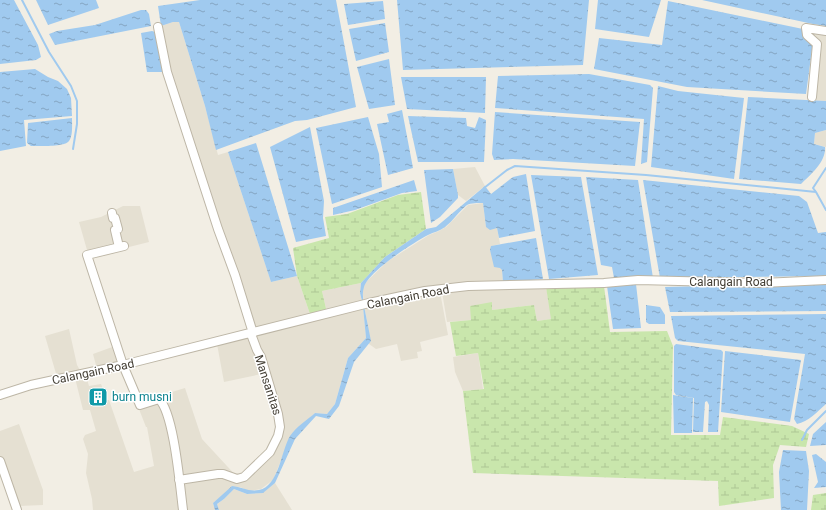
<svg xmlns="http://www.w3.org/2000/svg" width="826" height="510" font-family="Roboto,sans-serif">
<defs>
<pattern id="wetland-marsh" width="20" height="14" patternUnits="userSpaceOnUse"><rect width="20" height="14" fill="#c9e6ac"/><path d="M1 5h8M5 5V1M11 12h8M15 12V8" fill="none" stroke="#aec695"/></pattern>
<pattern id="water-ripples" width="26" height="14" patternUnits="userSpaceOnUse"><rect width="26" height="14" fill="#a0caef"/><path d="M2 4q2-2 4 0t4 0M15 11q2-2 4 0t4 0" fill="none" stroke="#84a5c2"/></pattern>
</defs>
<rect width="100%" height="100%" fill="#f2eee4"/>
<path fill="#e5e0d2" d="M173 22H179L205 106 218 155 228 152 271 282 297 276 311 317 253 331 169 72 161 26Z
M808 30 826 34V101L807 100 816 45Z
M826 130V147L814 144 815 133Z
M475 167 485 186 466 201 458 195 453 169Z
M483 203 486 227 497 228 500 244 492 246 502 270 503 282 364 305 363 295V287L367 281 388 261 429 235 439 231 446 227 468 205Z
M123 206H140L149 242 89 257 79 222 101 217Z
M361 283 360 293 363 305 327 313 322 291Z
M546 287 552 319 537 321 534 305 492 310V302L471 320 447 322 442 292 468 288Z
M440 292 448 335 420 342 422 351 417 352 418 358 401 361 397 344 376 349 369 344 367 321 364 306Z
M363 307 366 338 348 358 335 404 327 414 315 413 291 436 273 480 261 489 249 491 240 487H232L213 503 215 510H185L182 481 227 477 240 482 256 471 273 455 283 433 274 395 252 336Z
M69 329 77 365 81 372 57 377 45 336Z
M250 336 266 373 224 382 217 344Z
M115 346 118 363 97 369 93 354Z
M478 353 483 389 463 391 455 372 453 357Z
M86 376 89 386 101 384 107 400H109L134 472 154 466 147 427H146L137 404 158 396 173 446 182 510H93L92 499 86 473 88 454 83 439 85 435 96 431 90 410H83L75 378Z
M185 388 202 439 239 479 226 474 181 479 162 395Z
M19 424 43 490V505L19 506 0 459V431Z
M275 483 292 510H218L217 504 224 499 234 489 247 494 262 493Z"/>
<path fill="url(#wetland-marsh)" d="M421 192 426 229 385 257 361 283 322 291 327 313 311 317 297 276 293 248 329 238 325 217 347 214 398 195Z
M604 286 610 332 667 331 673 346 671 435H720L723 417 792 426 809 434 806 447 780 445 773 465 774 498 719 506 718 481 473 473 463 391 484 389 478 353 456 356 450 322 471 320 470 306 492 302V310L534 305 537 321 551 319 546 287Z
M826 493V510H811L813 495Z"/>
<path fill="url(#water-ripples)" d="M0 0H14L38 45 41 57 36 60 0 64Z
M36 0H96L99 8 48 25Z
M200 0H336L356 107 307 120 295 121 216 150 205 106 179 22H173L161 26 158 6Z
M397 0H589L583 65 403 70Z
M598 0H661L649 37 595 29Z
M702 0H826V26L813 24Z
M383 1 385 19 348 25 344 4Z
M668 1 803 29 813 42 806 94 687 87 594 69 599 38 662 45Z
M141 10H146L149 14 151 26 55 45 49 34 57 31 95 25Z
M385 23 389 52 356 61 349 29Z
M152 31 155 32 165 72H147L141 33Z
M389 59 395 105 369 109 357 67Z
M35 69 48 77 58 81 67 89 71 98 72 116 24 120 26 146 0 151V72Z
M589 74 650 85 653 88 647 162 641 164 644 119 495 108 498 76Z
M401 77H486L485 113 407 109Z
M658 86 678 91 744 98 734 179 651 167Z
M748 97 826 101V130L815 133 814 144 825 147C826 162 811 174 801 184L739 179Z
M402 110 413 168 388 175 377 124 389 122 387 114Z
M495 112 640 122 635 166 513 159 494 160 492 154Z
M408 116 466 118 467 126 475 128 479 117 486 120 484 162H418Z
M368 117 379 154 382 187 332 204 316 128Z
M72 118C72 124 73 136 69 141 65 147 39 146 31 146L27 143 28 123Z
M310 127 324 201 323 218 326 236 296 242 270 147Z
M256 143 297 276 271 282 228 152Z
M453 169 458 195V198L440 217 431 223 424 170Z
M526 174 535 231 499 238 497 228 490 230 486 227 483 203C478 203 471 203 467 205 459 211 453 221 445 227 440 231 434 232 428 235 413 243 369 271 364 287 362 293 363 299 364 305H363L360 293 361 283 385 257 426 229 436 227 485 186 491 194 513 177Z
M531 175 581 177 598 275 549 279Z
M586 177 638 180 653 278H614L612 267 601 265Z
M414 180 417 191 402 193 355 210 333 215V208Z
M643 180 799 196 807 202 818 233 826 232V276L660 278Z
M536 238 543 279 503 282 502 270 500 268 494 267 490 250 491 246Z
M826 283V311L670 312 665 287Z
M636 284 641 328 613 329 607 286Z
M646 305 660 307 665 315V324H649L646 322Z
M364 306 371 341 354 362 339 406 329 419 316 416 295 439 275 483 263 493 247 494 234 489 224 499 217 504 219 510H215L213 503 232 486C242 487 249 492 259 490 279 486 281 451 290 436 296 427 307 420 315 413L327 414 335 404 348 358 366 338 363 307Z
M826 314V404C818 411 808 422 797 424L794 419 805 354 678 341 675 338 671 316Z
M676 344 721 350 723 352 718 432H708L709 405 707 401 705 402 703 432H693L694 398 676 395 674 392V346Z
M725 351 801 360 790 422 721 412Z
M673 395 693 398 692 433H674Z
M826 422V445L810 446 813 434Z
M783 450 806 451 809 471 807 510H781L779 472Z
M816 454 826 462V487L814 488 818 482 812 455Z"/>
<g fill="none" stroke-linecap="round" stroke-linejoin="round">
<path stroke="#a0caef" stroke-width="2" d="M22 0 49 52 71 86 77 101V124L73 149
M484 188 507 170 515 166 646 175 816 192 813 188 826 168
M816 192 826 210
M802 440 807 430 826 411"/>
<g stroke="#bdb6a6" stroke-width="10">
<path id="minor" d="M158 27 167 72 218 229 235 275 253 333
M812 97 817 44 807 35 806 28 826 31
M112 213 113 218H115L118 229 115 230 119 247
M124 246 87 255 123 365 140 405 159 399C174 413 180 487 183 510
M0 395 31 385 123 365 369 303 425 291 468 286 604 283 638 280 761 283 826 280
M0 461 17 510
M179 480 218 474H223L237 479 244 477 270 452 278 436 280 427 278 414 261 357 257 350 251 334"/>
</g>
<use href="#minor" stroke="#fff" stroke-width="8"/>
</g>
<defs>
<g id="building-square" transform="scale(1)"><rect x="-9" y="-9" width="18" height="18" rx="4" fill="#0f9aa8" stroke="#fff"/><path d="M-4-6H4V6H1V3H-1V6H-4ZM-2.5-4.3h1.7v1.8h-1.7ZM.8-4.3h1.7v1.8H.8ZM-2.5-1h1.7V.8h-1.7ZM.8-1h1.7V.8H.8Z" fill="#fff"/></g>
</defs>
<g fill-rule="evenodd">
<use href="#building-square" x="98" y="397"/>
</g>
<g text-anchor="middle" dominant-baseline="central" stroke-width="3" stroke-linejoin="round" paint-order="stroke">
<g font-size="12" fill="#433e34" stroke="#fff">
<text x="731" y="282">Calangain Road</text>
<text transform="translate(408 297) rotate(-11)">Calangain Road</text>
<text transform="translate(93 372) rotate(-12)">Calangain Road</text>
<text transform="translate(268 385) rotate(72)">Mansanitas</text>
</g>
<g font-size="12" fill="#0d838f" stroke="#fff" text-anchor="start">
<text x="112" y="397">burn musni</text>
</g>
</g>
</svg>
